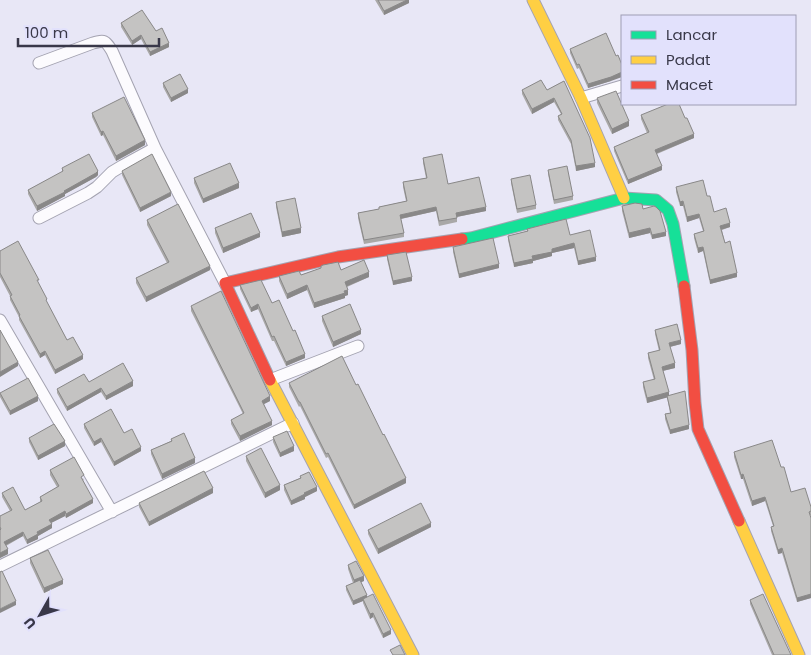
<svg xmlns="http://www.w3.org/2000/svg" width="811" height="655" font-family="Poppins,sans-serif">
<rect width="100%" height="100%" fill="#e8e7f6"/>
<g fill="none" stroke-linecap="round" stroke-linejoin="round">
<g stroke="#a4a3b1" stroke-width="13">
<path id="street" d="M39 63 93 43C105 40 105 40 112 51L155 148 225 283
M581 98 622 86
M39 218 88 193 97 187 112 172 122 166 155 148
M0 320 112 512
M270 380 358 346
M0 566 293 423"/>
</g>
<g stroke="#a4a3b1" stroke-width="13">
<path id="fast" d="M462 239 471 238 624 198 656 200 668 210 673 224 684 286"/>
</g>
<g stroke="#a4a3b1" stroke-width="13">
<path id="slow" d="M533 0 581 98 624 198
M270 380 413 655
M739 521 799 655"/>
</g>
<g stroke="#a4a3b1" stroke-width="13">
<path id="jam" d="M684 286 692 350 695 403 698 429 739 521
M270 380 225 283 338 257 462 239"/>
</g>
<use href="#street" stroke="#fcfbfe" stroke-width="11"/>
<use href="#fast" stroke="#16e098" stroke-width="11"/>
<use href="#slow" stroke="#ffcf43" stroke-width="11"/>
<use href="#jam" stroke="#f24e42" stroke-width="11"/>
</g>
<path fill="#a9a8a7" d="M375 0H409V3L384 15Z
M121 23 156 31 169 47 150 56 141 39 132 45 121 27Z
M570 49 611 81 588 88 579 68 577 69 570 53Z
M564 81 595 167 576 171 571 144 558 120V116L561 114 554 102 532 114 522 94V90H547Z
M163 83 188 93 171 102 163 87Z
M597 98 629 126 612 134 597 103Z
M92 113 145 145 116 161 103 135 101 136 92 117Z
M641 115 694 138 657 154 662 170 628 184 614 151V147L647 133 641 119Z
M423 158 448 184 486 211 457 217V222L439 226 436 211 401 219 404 233V237L364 244 358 218V213L379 209V207L406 201 403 187V182L426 178 423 163Z
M62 168 98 175 96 177 65 194V196L37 211 28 194V190L62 172Z
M548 170 573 196V200L554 204 548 174Z
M122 171 171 196 140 212 122 175Z
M194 178 239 188 203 203 194 183Z
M511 179 536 205V209L517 213 511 183Z
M676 187 707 196 714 212 730 227 722 230 725 243 737 277 710 284 703 251 698 253 694 238V234L703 231 699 218 687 222 683 206H680L676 192Z
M276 202 301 233 282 237 276 207Z
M622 206 643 209 666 236 652 239 650 233 629 238 622 211Z
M147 220 210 270 146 302 136 283V278L167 263 147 225Z
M215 228 260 237 223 253 215 233Z
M527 229 570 235 596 261 578 265 574 248 552 253V256L533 261V263L514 267 508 240V236L527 231Z
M453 247 499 268 459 278 453 252Z
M0 251 39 284 47 303 67 340 83 359 55 374 45 355 40 358 19 320V317L10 300V296L0 277Z
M387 255 412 281 393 285 387 259Z
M321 266 341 270 369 277 347 287 348 295 345 296V298L314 308 307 290 287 299 279 281V276L301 275 321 268Z
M240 285 272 303 305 358 286 366 274 341H272L258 309 251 312 240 289Z
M191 306 270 401 264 404 272 425 240 441 231 424V420L243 414 191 311Z
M322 316 361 334 333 347 322 321Z
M655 330 681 344 670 347 675 368 663 371 669 395 689 429 670 434 665 419V414L670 413 667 397 647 403 643 387V382L654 380 648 358V353L659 351 655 334Z
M89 382 133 386 106 400 101 392 67 411 57 393V389Z
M289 383 406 483 354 509 328 457 326 458 300 406 299 407 289 387Z
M0 393 38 401 10 415 0 397Z
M84 424 124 433 141 451 114 466 101 442 94 446 84 428Z
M273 437 294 451 280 457 273 442Z
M29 438 65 446 38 460 29 442Z
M171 439 195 463 162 479 151 454V450L171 441Z
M734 452 781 467 791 492 811 507V515L810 516 811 518V598L797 602 782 553 778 554 771 531V527L773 526 765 501 752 506 743 479H741L734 457Z
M246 456 280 490 265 498 246 461Z
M50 470 84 479 83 480 93 503 66 518 65 516 51 523 52 528 38 536V539L27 544 23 536 6 546 8 554 0 558V516L10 511 2 497V493L25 510 40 502V497L57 487 50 475Z
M300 476 317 491 305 497V499L291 505 284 490V485L300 478Z
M213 493 149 526 139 507V503Z
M431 527 378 554 368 534V530Z
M30 558 63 584 44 593 30 563Z
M348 565 364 581 361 582 367 597 391 634 383 638 373 617 370 619 363 603V601L353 605 346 590V586L353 583 348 569Z
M750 600 791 655H772L750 604Z"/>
<path fill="#898888" d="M407 0H409V3L384 15V11Z
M141 35V39L132 45V41Z
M169 43V47L150 56V52Z
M622 72V77L611 81 588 88V84Z
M188 89V93L171 102V98Z
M554 98V102L532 114V109Z
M629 121V126L612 134V129Z
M103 131V135L101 136V132Z
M694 134V138L655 154V150Z
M145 140V145L116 161V156Z
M595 163V167L576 171V166Z
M662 166V170L628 184V180Z
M98 171V175L96 177 65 194V196L37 211V206Z
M239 183V188L203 203V199Z
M171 192V196L140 212V208Z
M683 201V206H680V202Z
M436 207V211L400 219V215Z
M486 207V211L456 217V213Z
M699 214V218L687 222V217Z
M730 223V227L720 230V226Z
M301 228V233L282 237V232Z
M650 228V233L629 238V233Z
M666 232V236L652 239V235Z
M260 233V237L223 253V248Z
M574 243V248L552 253V256L533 261V263L514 267V263L552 249Z
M703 247V251L698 253V248Z
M596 257V261L578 265V261Z
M499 264V268L459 278V274Z
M210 266V270L146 302V297Z
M369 272V277L345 287V282Z
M737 273V277L710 284V280Z
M412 277V281L393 285V281Z
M307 285V290L287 299V294Z
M348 290V295L345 296V298L314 308V303Z
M258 304V309L251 312V308Z
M361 330V334L333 347V342Z
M681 340V344L669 347V343Z
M45 351V355L40 358V354Z
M305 354V358L286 366V362Z
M83 355V359L55 374V370Z
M18 362V366L0 377V372Z
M675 363V368L662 371V367Z
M133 381V386L106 400V396Z
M101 388V392L67 411V407Z
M669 392V397L647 403V398Z
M38 396V401L10 415V411Z
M270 396V401L262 405V401Z
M272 421V425L240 441V436Z
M689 425V429L670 434V430Z
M101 438V442L94 446V442Z
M65 441V446L38 460V456Z
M294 446V451L280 457V453Z
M141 447V451L114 466V462Z
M195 458V463L162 479V474Z
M743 474V479H741V475Z
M406 478V483L354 509V505Z
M280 485V490L265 498V493Z
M317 487V491L305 497V499L291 505V501L304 493Z
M213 488V493L149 526V522Z
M765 497V501L752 506V501Z
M93 499V503L66 518V514Z
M65 511V516L49 524V520Z
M431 523V527L378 554V549Z
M52 524V528L38 536V539L27 544V540L37 532Z
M23 532V536L4 546V542Z
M782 548V553L778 554V550Z
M8 549V554L0 558V553Z
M364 576V581L354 585V580Z
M63 580V584L44 593V588Z
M811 594V598L797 602V598Z
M367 595V599H363V601L353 605V601Z
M16 601V605L0 613V609Z
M373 613V617L370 619V614Z
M391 630V634L383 638V634Z"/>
<path fill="#c4c3c2" stroke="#898888" d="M378 0H407L384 11Z
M142 10 156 31 162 28 169 43 150 52 141 35 132 41 121 23Z
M606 33 616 56 618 55 622 65V72L611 77 588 84 579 64 577 65 570 49Z
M180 74 188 89 171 98 163 83Z
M541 80 547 90 564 81 590 138 595 163 576 166 571 140 558 116 562 114 554 98 532 109 522 90Z
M616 91 629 121 612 129 597 98Z
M124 97 145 140 116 156 103 131 101 132 92 113Z
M668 104H679L685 118H687L694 134 655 150 662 166 628 180 614 147 649 132 641 115Z
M89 154 98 171 96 173 64 191 65 192 37 206 28 190 63 171 62 168Z
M152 154 171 192 140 208 122 171Z
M442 154 448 184 479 177 486 207 456 213 457 218 439 221 436 207 400 215 404 233 364 240 358 213 379 209V207L407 201 403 182 427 178 423 158Z
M230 163 239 183 203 199 194 178Z
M567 166 573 196 554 200 548 170Z
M530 175 536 205 517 209 511 179Z
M703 180 707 196H710L714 212 726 208 730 223 720 226 725 243 730 241 737 273 710 280 703 247 698 248 694 234 704 231 699 214 687 217 683 201 680 202 676 187Z
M295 198 301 228 282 232 276 202Z
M635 203 642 204 643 209 654 206 656 207 660 211 666 232 652 235 650 228 629 233 622 206Z
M178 204 210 266 146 297 136 278 169 262 147 220Z
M251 213 260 233 223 248 215 228Z
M566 219 570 235 590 230 596 257 578 261 574 243 552 249V252L532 256 533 259 514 263 508 236 528 231 527 229Z
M493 238 499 264 459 274 453 247Z
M18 241 39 280H37L47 299 46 300 67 340 73 337 83 355 55 370 45 351 40 354 19 316 20 315 10 296 12 295 0 273V251Z
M406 252 412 277 393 281 387 255Z
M364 260 369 272 345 282 348 290 344 291 345 293 314 303 307 285 287 294 279 276 299 271 301 275 321 268V266L323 265 338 262 341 270Z
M261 280 272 303 279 300 293 331 295 330 305 354 286 362 274 336 272 337 258 304 251 308 240 285Z
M221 291 270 396 262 401 272 421 240 436 231 420 244 413 191 306Z
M350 304 361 330 333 342 322 316Z
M677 324 681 340 669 343 675 363 662 367 669 392 647 398 643 382 655 379 648 353 660 350 655 330Z
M0 330 18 362 0 372Z
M342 356 356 385 358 384 383 435 384 434 406 478 354 505 328 453 326 454 300 402H299L289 383Z
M123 363 133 381 106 396 101 388 67 407 57 389 84 374 89 382Z
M28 378 38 396 10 411 0 393Z
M685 391 689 425 670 430 665 414 671 413 667 396Z
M111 409 124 433 132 429 141 447 114 462 101 438 94 442 84 424Z
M54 424 65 441 38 456 29 438Z
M287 431 294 446 280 453 273 437Z
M184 433 195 458 162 474 151 450 172 441 171 439Z
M772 440 781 467H784L791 492 805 488 811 507V511L809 512 811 518V594L797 598 782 548 778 550 771 527 774 526 765 497 752 501 743 474 741 475 734 452Z
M261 448 280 485 265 493 246 456Z
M74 457 84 475 81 477 93 499 66 514 65 511 49 520 52 524 37 532 38 534 27 540 23 532 4 542 8 549 0 553V530L1 529 0 527V516L12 510 2 493 13 487 25 510 42 501 40 497 59 486 50 470Z
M204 471 213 488 149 522 139 503Z
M309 472 317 487 304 493 305 494 291 501 284 485 301 478 300 476Z
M421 503 431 523 378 549 368 530Z
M48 550 63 580 44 588 30 558Z
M356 561 364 576 354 580 348 565Z
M2 571 16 601 0 609V572Z
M360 580 367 595 353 601 346 586Z
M373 594 391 630 383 634 373 613 370 614 363 599Z
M763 594 791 655H774L750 600Z
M400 645 405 655H393L390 650Z"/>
<rect x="621" y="15" width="175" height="90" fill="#e2e1fc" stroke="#9e9db4"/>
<rect x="631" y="31" width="25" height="8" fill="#16e098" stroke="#9e9db4"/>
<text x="666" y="40" font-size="15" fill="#393849">Lancar</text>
<rect x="631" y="56" width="25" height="8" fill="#ffcf43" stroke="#9e9db4"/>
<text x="666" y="65" font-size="15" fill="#393849">Padat</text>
<rect x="631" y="81" width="25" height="8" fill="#f24e42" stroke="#9e9db4"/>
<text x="666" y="90" font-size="15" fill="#393849">Macet</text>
<g transform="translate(40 615) rotate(231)" stroke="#e2e1fc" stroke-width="4" paint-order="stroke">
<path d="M0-4L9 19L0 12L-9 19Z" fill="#393849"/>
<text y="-8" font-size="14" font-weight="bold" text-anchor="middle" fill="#393849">U</text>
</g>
<path d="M18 38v8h141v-8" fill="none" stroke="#393849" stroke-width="2.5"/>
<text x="25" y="38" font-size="15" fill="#393849" stroke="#e2e1fc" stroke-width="4" paint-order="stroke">100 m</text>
</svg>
